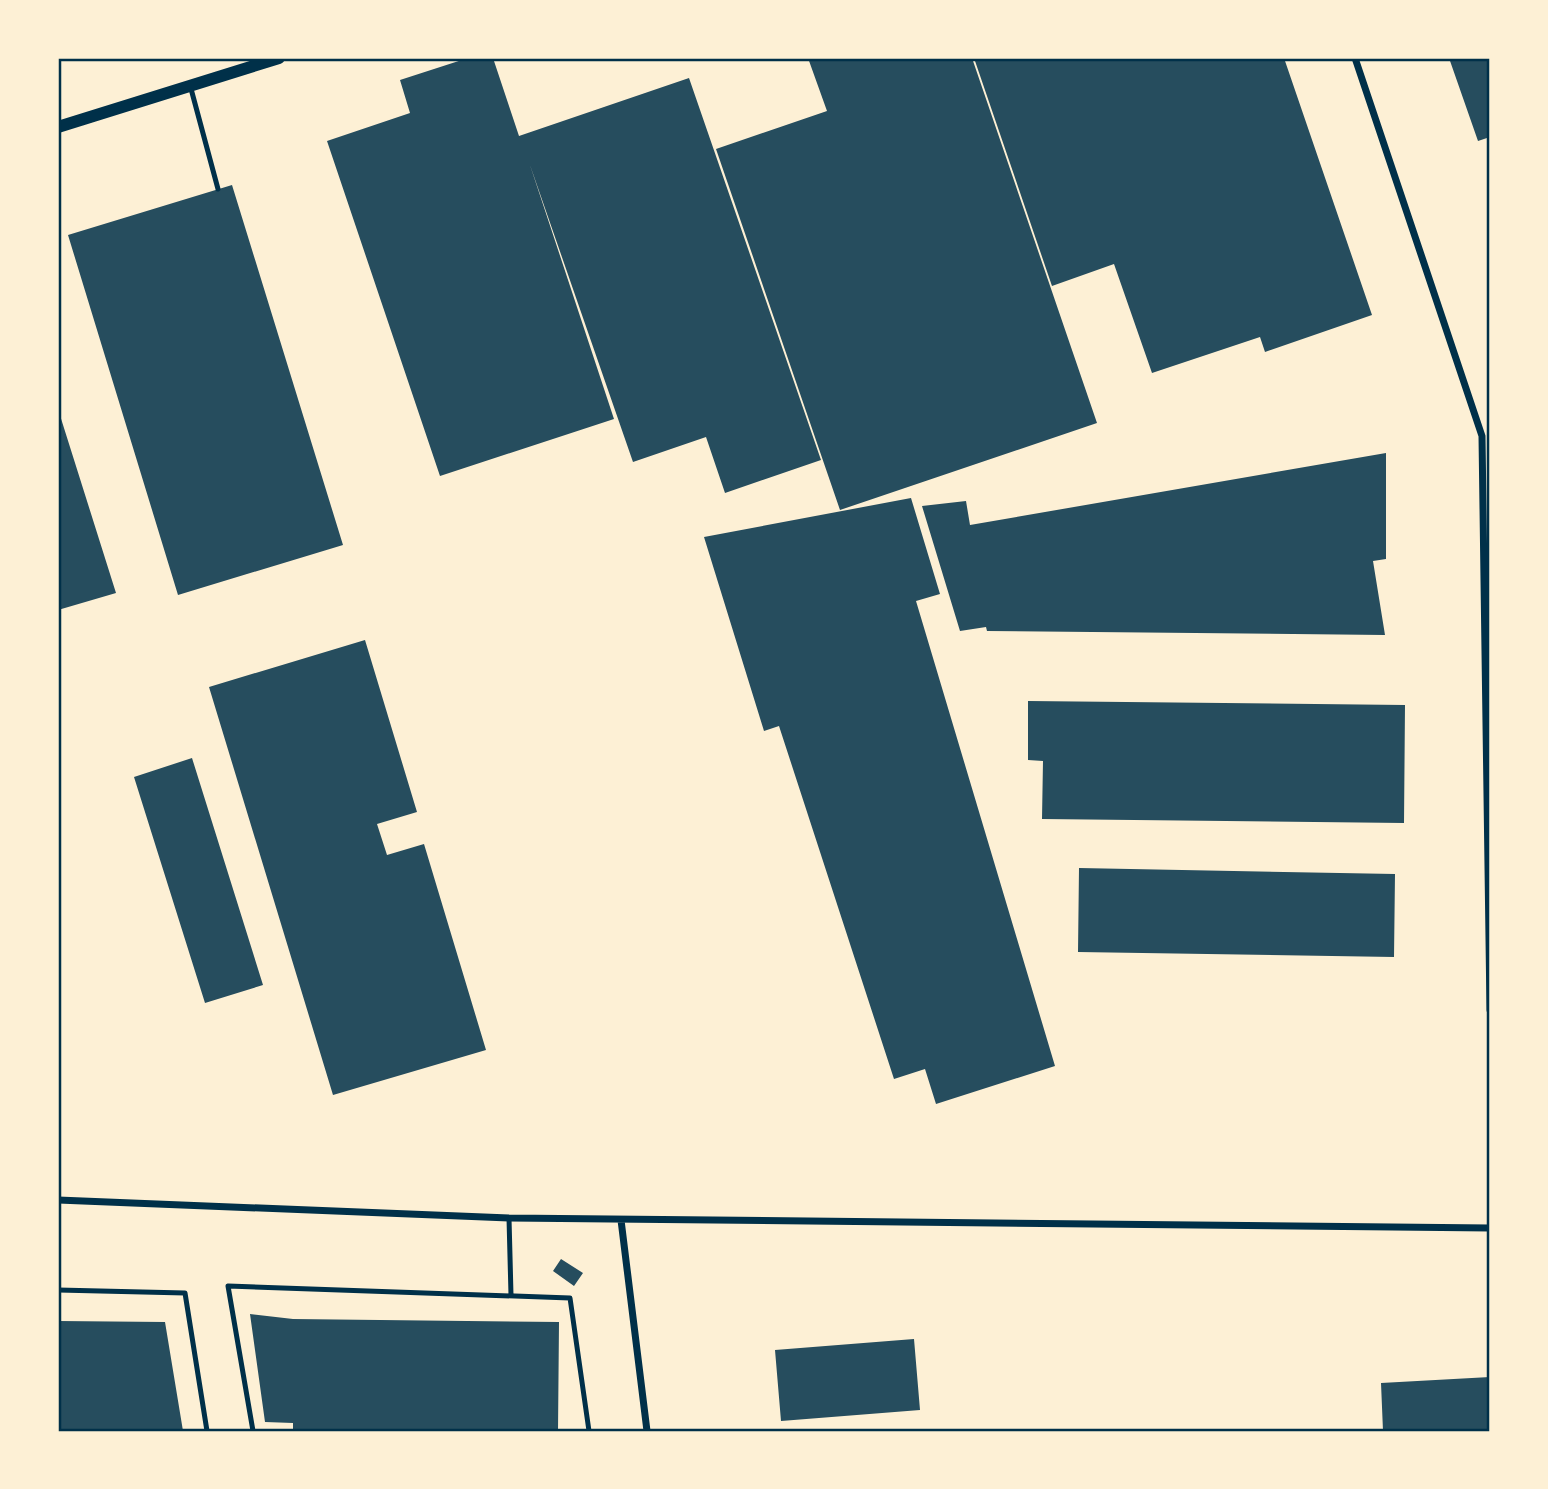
<svg xmlns="http://www.w3.org/2000/svg" width="1548" height="1489" font-family="Lato,sans-serif">
<rect width="100%" height="100%" fill="#fdf0d5"/>
<path fill="#264d5e" d="M468 58H493L519 136 689 78 821 460 725 493 706 437 633 462 530 165 614 419 440 476 327 141 410 113 400 80Z
M808 58H972L1097 423 840 510 716 149 827 111Z
M974 58H1284L1372 315 1265 352 1260 337 1152 373 1114 264 1052 286Z
M1449 58H1490V137L1478 141Z
M232 185 343 545 178 595 68 235Z
M58 409 116 593 58 610Z
M1386 453V559L1373 561 1385 635 987 631 986 627 960 631 922 506 966 501 970 525Z
M911 498 940 594 916 601 1055 1066 936 1104 925 1069 894 1079 779 726 764 731 704 537Z
M365 640 417 812 377 824 387 855 424 844 486 1050 333 1095 209 687Z
M1028 701 1405 705 1404 823 1042 819 1043 761 1028 760Z
M192 758 263 985 205 1003 134 777Z
M1079 868 1395 874 1394 957 1078 952Z
M561 1259 583 1273 574 1286 553 1271Z
M250 1314 293 1319 559 1322 558 1431H293V1423L265 1422Z
M58 1321 165 1322 183 1431H58Z
M914 1339 920 1410 781 1421 775 1350Z
M1490 1377V1431H1383L1381 1383Z"/>
<g fill="none" stroke-linecap="round" stroke-linejoin="round">
<path stroke="#003049" stroke-width="5" d="M190 85 218 189
M509 1218 511 1295
M58 1290 185 1293 207 1431
M253 1431 228 1286 570 1298 589 1431"/>
<path stroke="#003049" stroke-width="7" d="M1355 58 1482 436 1490 1010
M58 1200 509 1218 1490 1228
M621 1220 647 1431"/>
<path stroke="#003049" stroke-width="12" d="M58 127 279 58"/>
</g>
<rect width="1548" height="1489" fill="none" stroke="#fdf0d5" stroke-width="119"/>
<rect x="60" y="60" width="1428" height="1370" fill="none" stroke="#003049" stroke-width="2.5"/>
</svg>
